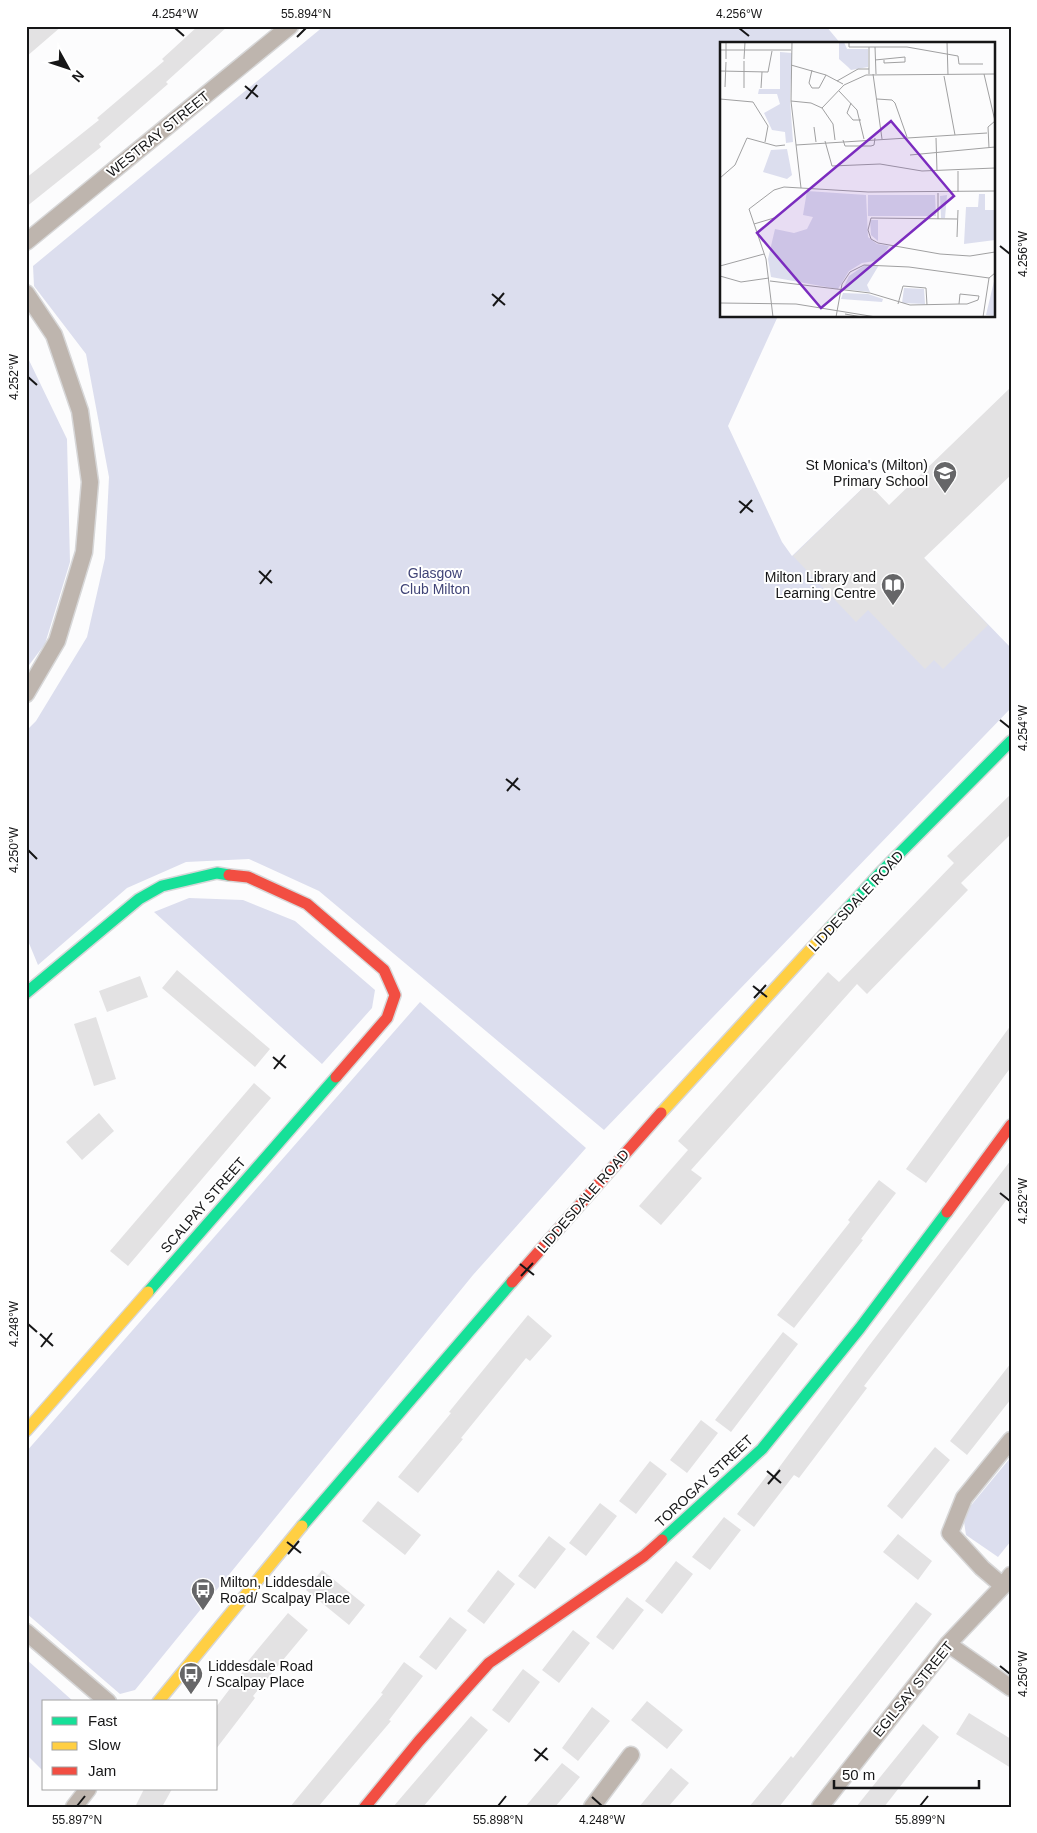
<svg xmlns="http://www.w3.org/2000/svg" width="1037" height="1833" font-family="Arial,sans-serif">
<rect width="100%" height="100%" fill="#fcfcfd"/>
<path fill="#dcdeee" d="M324 26H826L841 44H721V316H778L728 426 782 542 792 556 868 483 924 558 1011 648V708L604 1130 319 891 249 859 186 862 127 888 38 965 26 936V731L36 721 87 637 105 558 109 477 86 354 34 286 33 266Z
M26 354 67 439 70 562 45 644 26 669Z
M189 898 243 900 295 921 375 990 372 1008 322 1064 154 912Z
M420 1002 586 1148 473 1275 135 1690 120 1694 26 1613V1452Z
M1011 1457V1541L998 1557 966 1535 963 1515Z
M26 1659 74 1702H44V1772L26 1754Z"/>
<path fill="#e3e2e3" d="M26 26H62L26 57Z
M198 26H228L166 82 168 84 99 144 101 147 26 207V178L99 120 97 118 164 61 162 59Z
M1011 387V475L924 558 988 625 943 669 934 660 925 669 868 610 856 622 793 556 868 483 889 505Z
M1011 794V834L961 883 968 890 867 994 857 984 691 1170 702 1178 661 1225 639 1206 688 1150 678 1141 828 972 839 982 954 863 947 856Z
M177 970 270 1049 255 1067 162 988Z
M140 976 148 997 107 1012 99 991Z
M96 1017 116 1079 94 1086 74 1024Z
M1011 1025V1067L926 1183 906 1169Z
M254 1083 271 1098 128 1266 110 1251Z
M99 1113 114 1131 82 1160 66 1142Z
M1011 1160V1194L864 1386 867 1388 799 1478 794 1475 754 1527 737 1514 768 1474 772 1477 868 1347Z
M879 1180 896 1193 861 1239 863 1240 794 1328 777 1315 850 1222 848 1220Z
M528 1315 552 1336 530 1361 526 1358 461 1438 463 1439 418 1493 398 1477 451 1413 449 1412Z
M783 1332 798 1344 731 1432 715 1420Z
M1011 1363V1399L967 1455 950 1441Z
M701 1420 718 1433 687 1473 670 1460Z
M935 1447 950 1460 902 1519 887 1506Z
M650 1461 667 1474 636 1514 619 1501Z
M378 1501 421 1535 405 1555 362 1521Z
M600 1503 617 1516 586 1556 569 1543Z
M724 1517 741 1530 710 1570 692 1557Z
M898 1534 932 1561 918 1580 883 1552Z
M549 1536 566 1549 535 1589 518 1576Z
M676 1561 693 1574 662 1614 645 1601Z
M322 1570 365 1605 349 1625 306 1590Z
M498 1570 515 1584 484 1624 467 1611Z
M627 1597 644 1610 613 1650 596 1637Z
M916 1602 932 1614 779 1807H749L791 1756 793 1758Z
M288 1613 308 1630 253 1696 255 1698 216 1749V1707L245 1669 243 1667Z
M450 1617 467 1630 436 1670 419 1657Z
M573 1630 590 1643 559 1683 542 1670Z
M404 1662 423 1676 389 1720 391 1721 318 1807H290L383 1694 381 1693Z
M523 1669 540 1682 509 1723 492 1710Z
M647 1701 683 1730 667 1749 631 1720Z
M592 1707 610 1721 578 1761 562 1748Z
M969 1713 1011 1739V1768L956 1734Z
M471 1716 488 1730 423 1807H393Z
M923 1724 939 1737 884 1807H856Z
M562 1763 580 1777 566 1794 555 1807H525Z
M671 1768 689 1783 668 1807H639Z
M144 1789H172L162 1807H135Z"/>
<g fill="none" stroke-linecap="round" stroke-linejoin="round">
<g stroke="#d7d7d8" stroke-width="19">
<path id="street" d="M26 242 290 26
M26 293 54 335 80 411 90 482 84 552 57 641 26 694
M1003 1586 982 1568 950 1533 964 1498 1011 1440
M26 1632 108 1702
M948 1644 1011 1688
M74 1807 88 1789
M592 1807 631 1755
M820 1807 948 1644 1003 1586 1011 1575"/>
</g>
<g stroke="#d7d7d8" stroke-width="14">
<path id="fast" d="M830 928 880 873 1011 741
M26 993 139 899 162 886 217 873 229 875
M148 1292 336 1077
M302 1526 512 1282
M662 1540 762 1449 860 1328 947 1212"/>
</g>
<g stroke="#d7d7d8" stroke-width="14">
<path id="slow" d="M661 1113 830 928
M26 1431 148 1292
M158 1702 302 1526"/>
</g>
<g stroke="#d7d7d8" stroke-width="14">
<path id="jam" d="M229 875 248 877 307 904 384 970 395 995 387 1018 336 1077
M947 1212 1011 1125
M512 1282 661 1113
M365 1807 419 1741 489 1663 644 1556 662 1540"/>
</g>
<use href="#street" stroke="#beb5ae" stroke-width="16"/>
<use href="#fast" stroke="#16e098" stroke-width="11"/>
<use href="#slow" stroke="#ffcf43" stroke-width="11"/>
<use href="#jam" stroke="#f24e42" stroke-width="11"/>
</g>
<path fill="none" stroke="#161617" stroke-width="2" d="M175 28 184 36M739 28 749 36M297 37 306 28M245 86 258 97M246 99 257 85M1000 246 1010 254M492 294 505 305M493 306 504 293M28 377 37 385M739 501 753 512M740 513 752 500M259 571 272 583M260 584 271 570M1000 720 1010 728M506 779 520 790M507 791 518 778M28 850 37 859M753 986 767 997M754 998 766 985M273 1057 286 1068M274 1069 285 1055M1000 1193 1010 1201M520 1264 534 1275M521 1276 533 1263M28 1324 37 1332M40 1334 53 1346M41 1347 52 1333M767 1471 781 1483M768 1484 780 1470M287 1542 301 1553M288 1554 299 1541M1000 1666 1010 1674M534 1749 548 1760M535 1761 547 1748M592 1797 602 1806M77 1806 85 1796M498 1806 506 1796M920 1806 928 1796"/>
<defs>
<g id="school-pin" transform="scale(1.25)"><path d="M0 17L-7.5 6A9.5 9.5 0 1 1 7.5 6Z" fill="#666668" stroke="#fff"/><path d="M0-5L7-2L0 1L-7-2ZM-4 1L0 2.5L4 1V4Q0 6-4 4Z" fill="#fff"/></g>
<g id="library-pin" transform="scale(1.25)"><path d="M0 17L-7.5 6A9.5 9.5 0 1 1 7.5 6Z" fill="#666668" stroke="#fff"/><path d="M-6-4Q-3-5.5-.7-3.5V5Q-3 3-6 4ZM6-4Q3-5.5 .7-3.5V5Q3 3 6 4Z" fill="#fff"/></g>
<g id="bus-pin" transform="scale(1.25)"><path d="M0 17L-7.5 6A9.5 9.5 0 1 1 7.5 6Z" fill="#666668" stroke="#fff"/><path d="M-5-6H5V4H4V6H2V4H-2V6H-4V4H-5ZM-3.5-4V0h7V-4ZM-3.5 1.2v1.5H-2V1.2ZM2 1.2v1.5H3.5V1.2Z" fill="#fff"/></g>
</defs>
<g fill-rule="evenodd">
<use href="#school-pin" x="945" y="473"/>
<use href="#library-pin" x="893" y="585"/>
<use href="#bus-pin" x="203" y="1590"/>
<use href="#bus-pin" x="191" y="1674"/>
</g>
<g text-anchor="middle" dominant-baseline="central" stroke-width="4" stroke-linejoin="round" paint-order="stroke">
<g font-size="14" fill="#161617" stroke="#fff">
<text transform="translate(158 134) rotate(-39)">WESTRAY STREET</text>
<text transform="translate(856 901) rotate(-47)">LIDDESDALE ROAD</text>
<text transform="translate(583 1201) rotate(-49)">LIDDESDALE ROAD</text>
<text transform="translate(203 1205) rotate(-49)">SCALPAY STREET</text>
<text transform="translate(704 1481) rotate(-43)">TOROGAY STREET</text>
<text transform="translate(913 1689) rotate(-51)">EGILSAY STREET</text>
</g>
<g font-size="14" fill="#161617" stroke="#fff" text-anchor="end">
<text x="928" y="465">St Monica's (Milton)<tspan x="928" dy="16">Primary School</tspan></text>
<text x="876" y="577">Milton Library and<tspan x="876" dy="16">Learning Centre</tspan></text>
<text x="220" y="1582" text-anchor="start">Milton, Liddesdale<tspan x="220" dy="16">Road/ Scalpay Place</tspan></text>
<text x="208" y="1666" text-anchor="start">Liddesdale Road<tspan x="208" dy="16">/ Scalpay Place</tspan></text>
</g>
<g font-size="14" fill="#404477" stroke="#fff">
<text x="435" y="573">Glasgow<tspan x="435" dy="16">Club Milton</tspan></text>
</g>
</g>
<g transform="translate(720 42)">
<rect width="275" height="275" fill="#fcfcfd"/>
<path d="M119 0H124L127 7H148V25L131 28 128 25 119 17ZM60 10 72 11 70 58 73 100 66 101 65 90 52 88 44 71 60 62 57 52H38L39 47H60ZM67 107 72 133 67 137 43 130 51 108ZM87 149 146 153 148 195 157 202 169 204 161 218 142 221 129 229 118 247 51 235 48 217 55 187 74 191 87 187 93 175 83 173ZM259 152H265V168H275V198L244 202 246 165H258ZM148 153H215L216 174H148ZM227 153 225 176H221L220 154ZM150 178H158V199L151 193ZM145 223H159L147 243 150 250 123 247 129 234ZM275 235V274L266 273ZM184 246 204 247 205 262 182 261ZM123 251 148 252 163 257 162 260 121 257Z" fill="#dcdeee"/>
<path fill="none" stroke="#a0a0a1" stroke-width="1" d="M6 0V17M72 0 71 59 81 146M129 0V5H187L238 14 239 22H263M227 0 228 33M149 5V32M155 5 156 32M0 8H71M24 17 25 0M155 18 185 15V20L164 21V18M71 23 106 33 123 42M92 28 89 41 92 46H99L106 33M0 29 48 30 52 9M153 32 162 97M264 32 275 79M224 34 235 93M117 39 138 27H149M5 45 6 20M24 46V19M41 46 42 30M119 49 137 68 144 97M0 57 33 60 48 84 45 100M157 57 172 58 175 61 187 95M71 59 91 61 102 66 113 82 115 98M131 61 127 71 133 78H141M102 66 124 43 146 33 275 32M94 85 96 100M216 96 217 129M123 98 125 104H151L154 103 155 96M105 99 112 124 160 122 202 129 275 126M76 103 267 91M269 106 268 85 275 79M190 113 275 105M238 129V150M0 136 15 123 27 96 56 104 65 103M218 177V151M237 177 151 176 148 188 151 197 158 201 220 212 250 214 275 210M34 182 54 176M237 195 238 168M0 224 44 212M0 234 21 240 49 236M50 239 150 251 190 263 239 262H247L258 258 259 254 240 252 239 262M0 261 76 262 156 275M178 262 183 244 206 246 207 263M125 272 142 275M53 275 46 217 29 167 54 148 64 145 148 150 275 149M116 275 122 242 130 230 144 223 189 225 269 236M263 275 269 236 275 231"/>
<path fill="#7b2cbf" fill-opacity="0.15" stroke="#7b2cbf" stroke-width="2.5" d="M171 79 234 154 101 266 37 191Z"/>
<rect width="275" height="275" fill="none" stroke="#161617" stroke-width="2.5"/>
</g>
<rect width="1037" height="1833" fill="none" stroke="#ffffff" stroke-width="55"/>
<rect x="42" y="1700" width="175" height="90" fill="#ffffff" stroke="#a2a2a2"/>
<rect x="52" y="1717" width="25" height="8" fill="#16e098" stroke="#a2a2a2"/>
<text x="88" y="1726" font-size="15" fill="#161617">Fast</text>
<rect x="52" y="1742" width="25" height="8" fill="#ffcf43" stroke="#a2a2a2"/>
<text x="88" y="1750" font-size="15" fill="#161617">Slow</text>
<rect x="52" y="1767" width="25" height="8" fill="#f24e42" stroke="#a2a2a2"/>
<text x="88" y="1776" font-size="15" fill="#161617">Jam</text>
<g transform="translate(68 68) rotate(130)" stroke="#ffffff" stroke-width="4" paint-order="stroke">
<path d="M0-4L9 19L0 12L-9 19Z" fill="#161617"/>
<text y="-8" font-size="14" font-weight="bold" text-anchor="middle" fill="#161617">N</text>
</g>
<path d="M834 1780v8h145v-8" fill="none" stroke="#161617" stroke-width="2.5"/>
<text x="842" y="1780" font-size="15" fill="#161617" stroke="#ffffff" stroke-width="4" paint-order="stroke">50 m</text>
<rect x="28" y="28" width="982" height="1778" fill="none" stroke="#161617" stroke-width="2"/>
<g font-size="12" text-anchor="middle" fill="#161617">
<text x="175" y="18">4.254°W</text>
<text x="306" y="18">55.894°N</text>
<text x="739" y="18">4.256°W</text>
<text transform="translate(1023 254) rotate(-90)" y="4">4.256°W</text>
<text transform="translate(14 377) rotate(-90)" y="4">4.252°W</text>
<text transform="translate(1023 728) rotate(-90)" y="4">4.254°W</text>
<text transform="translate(14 850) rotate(-90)" y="4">4.250°W</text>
<text transform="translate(1023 1201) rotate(-90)" y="4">4.252°W</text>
<text transform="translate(14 1324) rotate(-90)" y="4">4.248°W</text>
<text transform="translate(1023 1674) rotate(-90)" y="4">4.250°W</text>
<text x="77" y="1824">55.897°N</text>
<text x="498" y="1824">55.898°N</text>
<text x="602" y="1824">4.248°W</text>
<text x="920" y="1824">55.899°N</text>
</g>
</svg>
